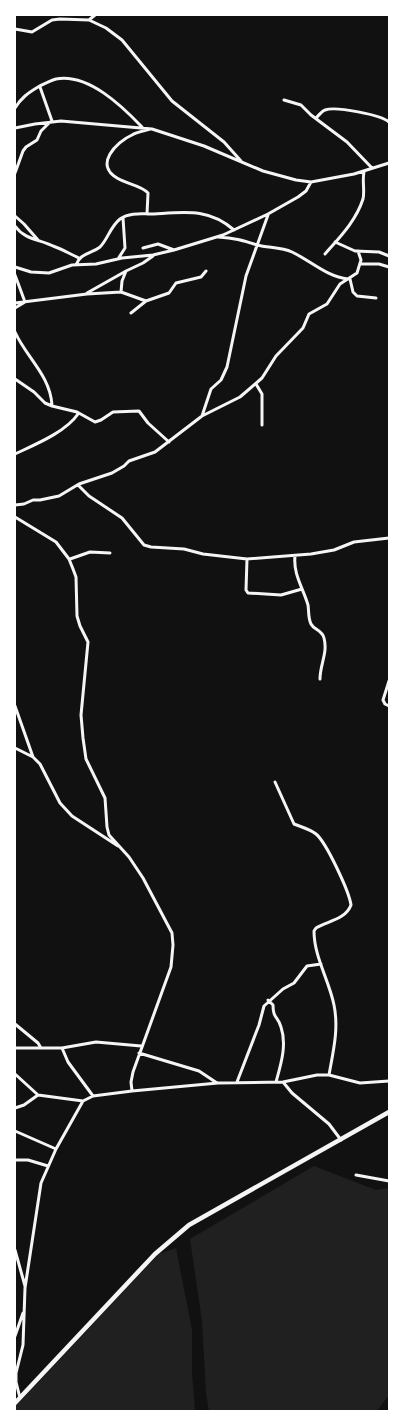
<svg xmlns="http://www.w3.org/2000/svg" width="404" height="1426" font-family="'Asap Condensed',sans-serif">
<rect width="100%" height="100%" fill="#111"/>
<path fill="#202020" d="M314 1166 376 1190 389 1188V1395L377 1411H209L206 1393 202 1321 190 1239Z
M176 1248 192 1330V1373L195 1411H15V1407L159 1254Z"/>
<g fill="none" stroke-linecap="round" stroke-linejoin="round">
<path stroke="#f5f5f5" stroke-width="3" d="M89 20 95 15
M15 29 32 32 52 20 60 19 89 20 106 28 122 40 172 101 224 142 241 161
M40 87 52 121
M284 100 301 105 311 115 347 142 372 168
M15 108C21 98 28 93 38 87 44 84 49 81 56 79 88 73 122 106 142 127
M316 118C319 115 322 111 325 110 336 106 381 115 389 122
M15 128 35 124 61 121 152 129 204 146 263 171 296 180 311 182 354 174 389 163
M15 173 23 151 26 147 37 140 41 131 50 122
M147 214 148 193C141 185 126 184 117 178 94 165 116 142 132 135 137 132 144 131 150 129
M15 216 24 224 38 240
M15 226C25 240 39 239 53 246 62 249 70 254 79 258
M218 237C234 238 242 240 257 245 268 248 281 247 292 252 311 261 327 277 348 279
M335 242 355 251 379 252 389 256
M143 248 158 244 174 250
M325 254C339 238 356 221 363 199 365 191 362 181 364 172
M118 259 125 248 123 218
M361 264H379L389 267
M76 265C80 253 91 254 100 247 108 239 110 227 120 219 130 212 142 214 154 214 185 212 209 208 234 230
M15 267 31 272 49 273 72 265 96 264 122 258 153 255 174 250 223 235 268 214 298 197 306 191 311 182
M15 275 25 302 15 308
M350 279 353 292 357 296 376 298
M121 292 122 281 126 271
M87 293 126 271 143 263 153 256
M15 303 87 294 121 292 146 301
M131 313 146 301 169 293 176 283 201 277 206 271
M15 332C26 357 50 375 52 405
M15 379 34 392 45 403 52 406 77 412 78 414C66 432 34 445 15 454
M256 384 262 394V425
M77 412 95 422 101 420 113 412 139 411 148 423 169 442
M202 416 211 389 221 380 227 367 246 276 268 215
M78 485 89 496 122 518 144 545 151 547 184 549 203 554 247 559 311 554 334 550 354 542 389 538
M15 505 24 504 33 500H40L59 496 79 484 112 473 124 466 129 461 155 452 202 416 240 397 262 378 276 356 303 328 309 314 327 304 340 284 357 273 361 260 358 251
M15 517 56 542 69 559 73 569 76 577 77 616 80 626 88 642 81 715 83 738 86 759 105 798 107 827 109 835 129 857 143 878 172 933 173 945 171 967 133 1072 131 1082 132 1091
M295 556C293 574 303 588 308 605 309 611 308 618 311 624 314 630 322 630 324 638 328 653 320 664 320 679
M70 559 90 552 110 553
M247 559 246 590 248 593 281 595 302 589
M389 681 383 700 385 704 389 706
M15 706 33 757
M15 748 33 757 40 764 60 803 72 816 118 846
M275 782 294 824C301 827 310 829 316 834 326 842 349 891 351 905 346 919 328 921 316 928L314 931C314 957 329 980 334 1005 339 1029 333 1052 329 1075
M268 1000 273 1005C273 1019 278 1016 281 1027 287 1045 281 1064 276 1082
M15 1024 38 1043 41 1048
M15 1048H62L96 1042 141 1046
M62 1048 68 1062 93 1096
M139 1053 199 1071 217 1083
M15 1074 38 1095 83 1101
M237 1082 259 1025 264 1006 283 989 294 983 307 966 321 964
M283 1082 292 1093 329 1124 341 1140
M15 1108 24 1105 38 1095
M15 1131 56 1149
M15 1160H28L48 1166
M356 1175 389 1181
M15 1250 25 1286
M15 1336 23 1313
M20 1398 16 1382V1373L23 1345 25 1288 41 1183 56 1149 83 1101 93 1096 132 1091 218 1083 283 1082 317 1075H329L360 1083 389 1081"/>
<path stroke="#f5f5f5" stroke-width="4.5" d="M15 1403 155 1254 189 1225 389 1112"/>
</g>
<rect width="404" height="1426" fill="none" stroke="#ffffff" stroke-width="32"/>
</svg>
